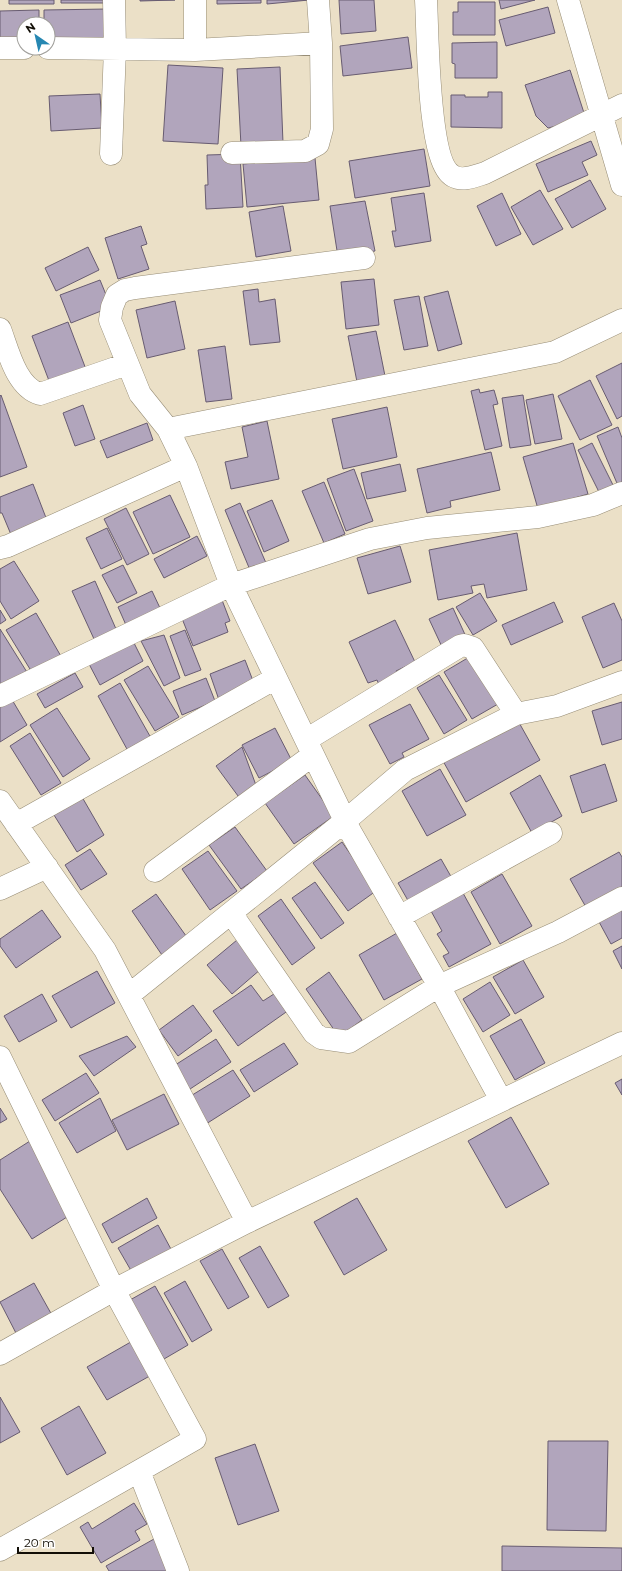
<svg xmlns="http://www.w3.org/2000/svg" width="622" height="1571" font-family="Montserrat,sans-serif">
<rect width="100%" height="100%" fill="#ebe0c7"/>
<path fill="#b1a5bc" stroke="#685c71" d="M9 0H54V4H9Z
M61 0H113V3H61Z
M140 0H175L140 1Z
M217 0H261V3L217 4Z
M267 0H309L267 4Z
M339 0H374L376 31 341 34Z
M499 0H535L501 9Z
M458 2H495V35H453V12H458Z
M548 7 555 33 506 46 499 20Z
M107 9V40L48 41V24H44V10Z
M39 10V24H24V43H0V11Z
M408 37 412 68 343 76 340 46Z
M497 42V78H455V64L452 63V43Z
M168 65 223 68 218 144 163 141Z
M280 67 283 143 241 146 237 69Z
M570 70 586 119 548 128 536 116 525 85Z
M488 92H502V128L451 127V95H465V97H488Z
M100 94 102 128 51 131 49 96Z
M591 141 597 155 582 162 588 175 548 192 536 164Z
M424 149 430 186 355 198 349 161Z
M240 154 243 207 206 209 205 185H208L207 155Z
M315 158 319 200 247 207 243 164Z
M590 180 606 209 572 228 555 199Z
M540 190 563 229 533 245 511 207Z
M424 193 431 241 395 247 392 231H396L391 198Z
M502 193 521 234 496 246 477 206Z
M365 201 375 251 338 257 330 206Z
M283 206 291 251 256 257 249 212Z
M141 226 147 244 141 246 149 269 118 279 105 238Z
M88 247 99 270 56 291 45 268Z
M374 279 379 325 346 329 341 282Z
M100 280 111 307 71 323 60 295Z
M258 289 259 302 275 299 280 342 250 345 243 291Z
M448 291 462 344 438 351 424 297Z
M419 296 428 346 404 350 394 300Z
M175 301 185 349 147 358 136 310Z
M68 322 87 372 51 386 32 336Z
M376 331 386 381 358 387 348 336Z
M225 346 232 399 206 402 198 350Z
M622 363V416L617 419 596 376Z
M590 380 612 425 580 440 558 396Z
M479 389 480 393 494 390 498 404 493 405 502 446 485 450 471 391Z
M553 394 562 439 535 444 526 400Z
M1 395 27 467 0 477V396Z
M523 395 531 445 510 448 502 398Z
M83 405 95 439 75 446 63 413Z
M387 407 397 457 343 469 332 419Z
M267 421 279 479 231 489 225 462 248 457 242 427Z
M147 423 153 440 107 458 100 441Z
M618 427 622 438V487L619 488 597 436Z
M573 443 588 494 538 509 523 457Z
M592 443 613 485 599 492 578 450Z
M491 452 500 490 450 501 451 507 427 513 417 469Z
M400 464 406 491 367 499 361 473Z
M354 469 373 521 346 531 327 479Z
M324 482 345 534 324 543 302 491Z
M33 484 48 523 12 537 2 513H0V497Z
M170 495 190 537 153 554 133 512Z
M272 500 289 541 264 552 247 511Z
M240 503 266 563 250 570 225 510Z
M126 508 149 554 127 565 104 519Z
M107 528 122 559 101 569 86 538Z
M517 533 527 590 487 598 484 584 471 586 473 593 438 600 429 550Z
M197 536 207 556 164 578 154 559Z
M400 546 411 582 368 594 357 558Z
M14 561 39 601 11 619 0 601V569Z
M123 565 137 593 117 603 102 575Z
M95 581 116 629 94 639 72 591Z
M152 591 160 608 126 625 118 607Z
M480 593 497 621 473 635 456 607Z
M222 600 230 621 225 623 228 632 193 646 181 616Z
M554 602 563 622 511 645 502 625Z
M614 603 622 621V660L603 668 582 617Z
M453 608 467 639 443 649 429 619Z
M0 610 6 620 0 624Z
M36 613 62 658 33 674 6 630Z
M395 620 415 662 396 671 400 678 380 687 377 680 368 683 349 642Z
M0 629 30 677 0 695Z
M185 630 201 670 185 676 170 636Z
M164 635 180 678 164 686 141 641Z
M133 641 143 661 100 685 89 664Z
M471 656 498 704 472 719 444 672Z
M245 660 255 686 219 700 210 674Z
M148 666 179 717 155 731 124 680Z
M75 673 83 687 45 708 37 694Z
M439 675 467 720 444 734 417 688Z
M206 678 215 701 182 715 173 691Z
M120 683 151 738 128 751 98 696Z
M11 698 27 725 0 742V705Z
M622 702V739L602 745 592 711Z
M410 704 429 739 402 753 404 757 390 764 369 725Z
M57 708 90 759 63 777 30 725Z
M517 719 540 760 466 802 443 761Z
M275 728 292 761 259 778 242 745Z
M30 733 61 783 41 795 10 746Z
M242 747 257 788 241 800 216 766Z
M605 764 617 801 582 813 570 776Z
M440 769 466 815 427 836 402 791Z
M305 775 334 816 294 844 265 803Z
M540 775 562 816 532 833 510 793Z
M82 797 104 835 77 852 54 815Z
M235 827 267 871 241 889 209 845Z
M342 842 376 891 348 911 313 863Z
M90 849 107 874 81 890 65 865Z
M208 851 237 891 210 910 182 869Z
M619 852 622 857V890L587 909 570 879Z
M441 859 453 880 410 904 398 883Z
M502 874 532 926 500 944 471 892Z
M315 882 344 923 321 939 292 898Z
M463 893 491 944 449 967 443 956 449 953 437 934 442 931 431 911Z
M156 894 189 940 164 958 132 911Z
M281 899 315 948 292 965 258 916Z
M622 907V938L611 944 598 920Z
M42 910 61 937 16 968 0 946V939Z
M397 933 422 979 384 1000 359 955Z
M237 940 261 969 232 994 207 965Z
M622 946V969L613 951Z
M523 960 544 997 515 1014 493 977Z
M97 971 115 1003 71 1028 52 996Z
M329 972 362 1020 339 1037 306 989Z
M490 982 510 1015 483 1032 463 999Z
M251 985 263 1001 277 992 289 1010 238 1046 213 1011Z
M42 994 57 1021 19 1042 4 1016Z
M193 1005 212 1031 178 1056 159 1030Z
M521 1019 545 1063 515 1080 490 1036Z
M127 1036 136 1047 94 1076 79 1056Z
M216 1039 231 1062 187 1091 172 1067Z
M284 1043 298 1064 254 1092 240 1070Z
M233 1070 250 1096 206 1124 189 1097Z
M86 1073 99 1093 55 1121 42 1100Z
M622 1079V1095L615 1083Z
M164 1094 179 1124 127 1150 112 1120Z
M100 1098 116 1131 77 1153 59 1123Z
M0 1108 7 1119 0 1123Z
M511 1117 549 1184 506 1208 468 1141Z
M30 1141 75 1212 32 1239 0 1189V1160Z
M147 1198 157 1218 112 1243 102 1224Z
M357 1198 387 1250 344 1275 314 1222Z
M158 1225 172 1251 133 1274 118 1248Z
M260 1246 289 1296 268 1308 239 1258Z
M222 1249 249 1297 228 1309 200 1261Z
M185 1281 212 1330 192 1342 164 1293Z
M34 1283 53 1317 18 1337 0 1302Z
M155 1286 188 1345 164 1359 130 1300Z
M136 1339 155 1373 107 1400 87 1367Z
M0 1397 20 1432 0 1443Z
M79 1406 106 1453 67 1475 41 1428Z
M548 1441H608L606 1531 547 1530Z
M255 1444 279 1511 238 1525 215 1458Z
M134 1503 147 1524 135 1531 140 1540 101 1563 80 1527 88 1522 92 1529Z
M154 1539 171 1568 166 1571H109L106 1566Z
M502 1546 622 1548V1571H502Z"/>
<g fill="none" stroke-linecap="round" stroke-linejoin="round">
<g stroke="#978d76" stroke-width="23">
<path id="minor" d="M195 0V50
M426 0C428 30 427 162 453 176 463 182 475 176 485 173L622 105
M568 0 622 185
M0 48H24
M48 48 195 50 321 43
M232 153 305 151 318 144 322 129 321 43 318 0
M111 154 115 48 114 0
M622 320 555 352 168 429 186 466 231 585 370 539 427 528 538 517 593 505 622 493
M0 329C8 350 16 387 40 394L127 364
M168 429 140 394 110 320 112 307 117 295 125 290 135 288 364 258
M0 548 8 546 186 466
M0 696 231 585 350 831 439 986 558 932 622 898
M306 740 460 646 464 645 473 648 516 714
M0 801 105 950 247 1222 114 1290 195 1439 139 1471 178 1571
M16 824 276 678
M155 871 313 755
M0 889 47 867
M231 913 314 1033 321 1038 349 1042 439 986 501 1100
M399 917 551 833
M129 995 345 821 405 770 516 714 557 706 622 682
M0 1057 114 1290 0 1354
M247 1222 622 1043
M0 1550 139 1471"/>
</g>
<use href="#minor" stroke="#fff" stroke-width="22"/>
</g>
<g transform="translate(36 36) rotate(326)"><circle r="19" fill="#ffffff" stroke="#a09f9b"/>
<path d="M0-3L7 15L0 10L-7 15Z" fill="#2687b2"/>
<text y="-6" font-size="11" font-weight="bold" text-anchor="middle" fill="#120e06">N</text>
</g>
<path d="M18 1547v6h75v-6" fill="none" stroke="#120e06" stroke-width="2"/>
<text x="24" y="1547" font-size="12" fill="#120e06" stroke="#ffffff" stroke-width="3" paint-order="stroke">20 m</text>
</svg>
